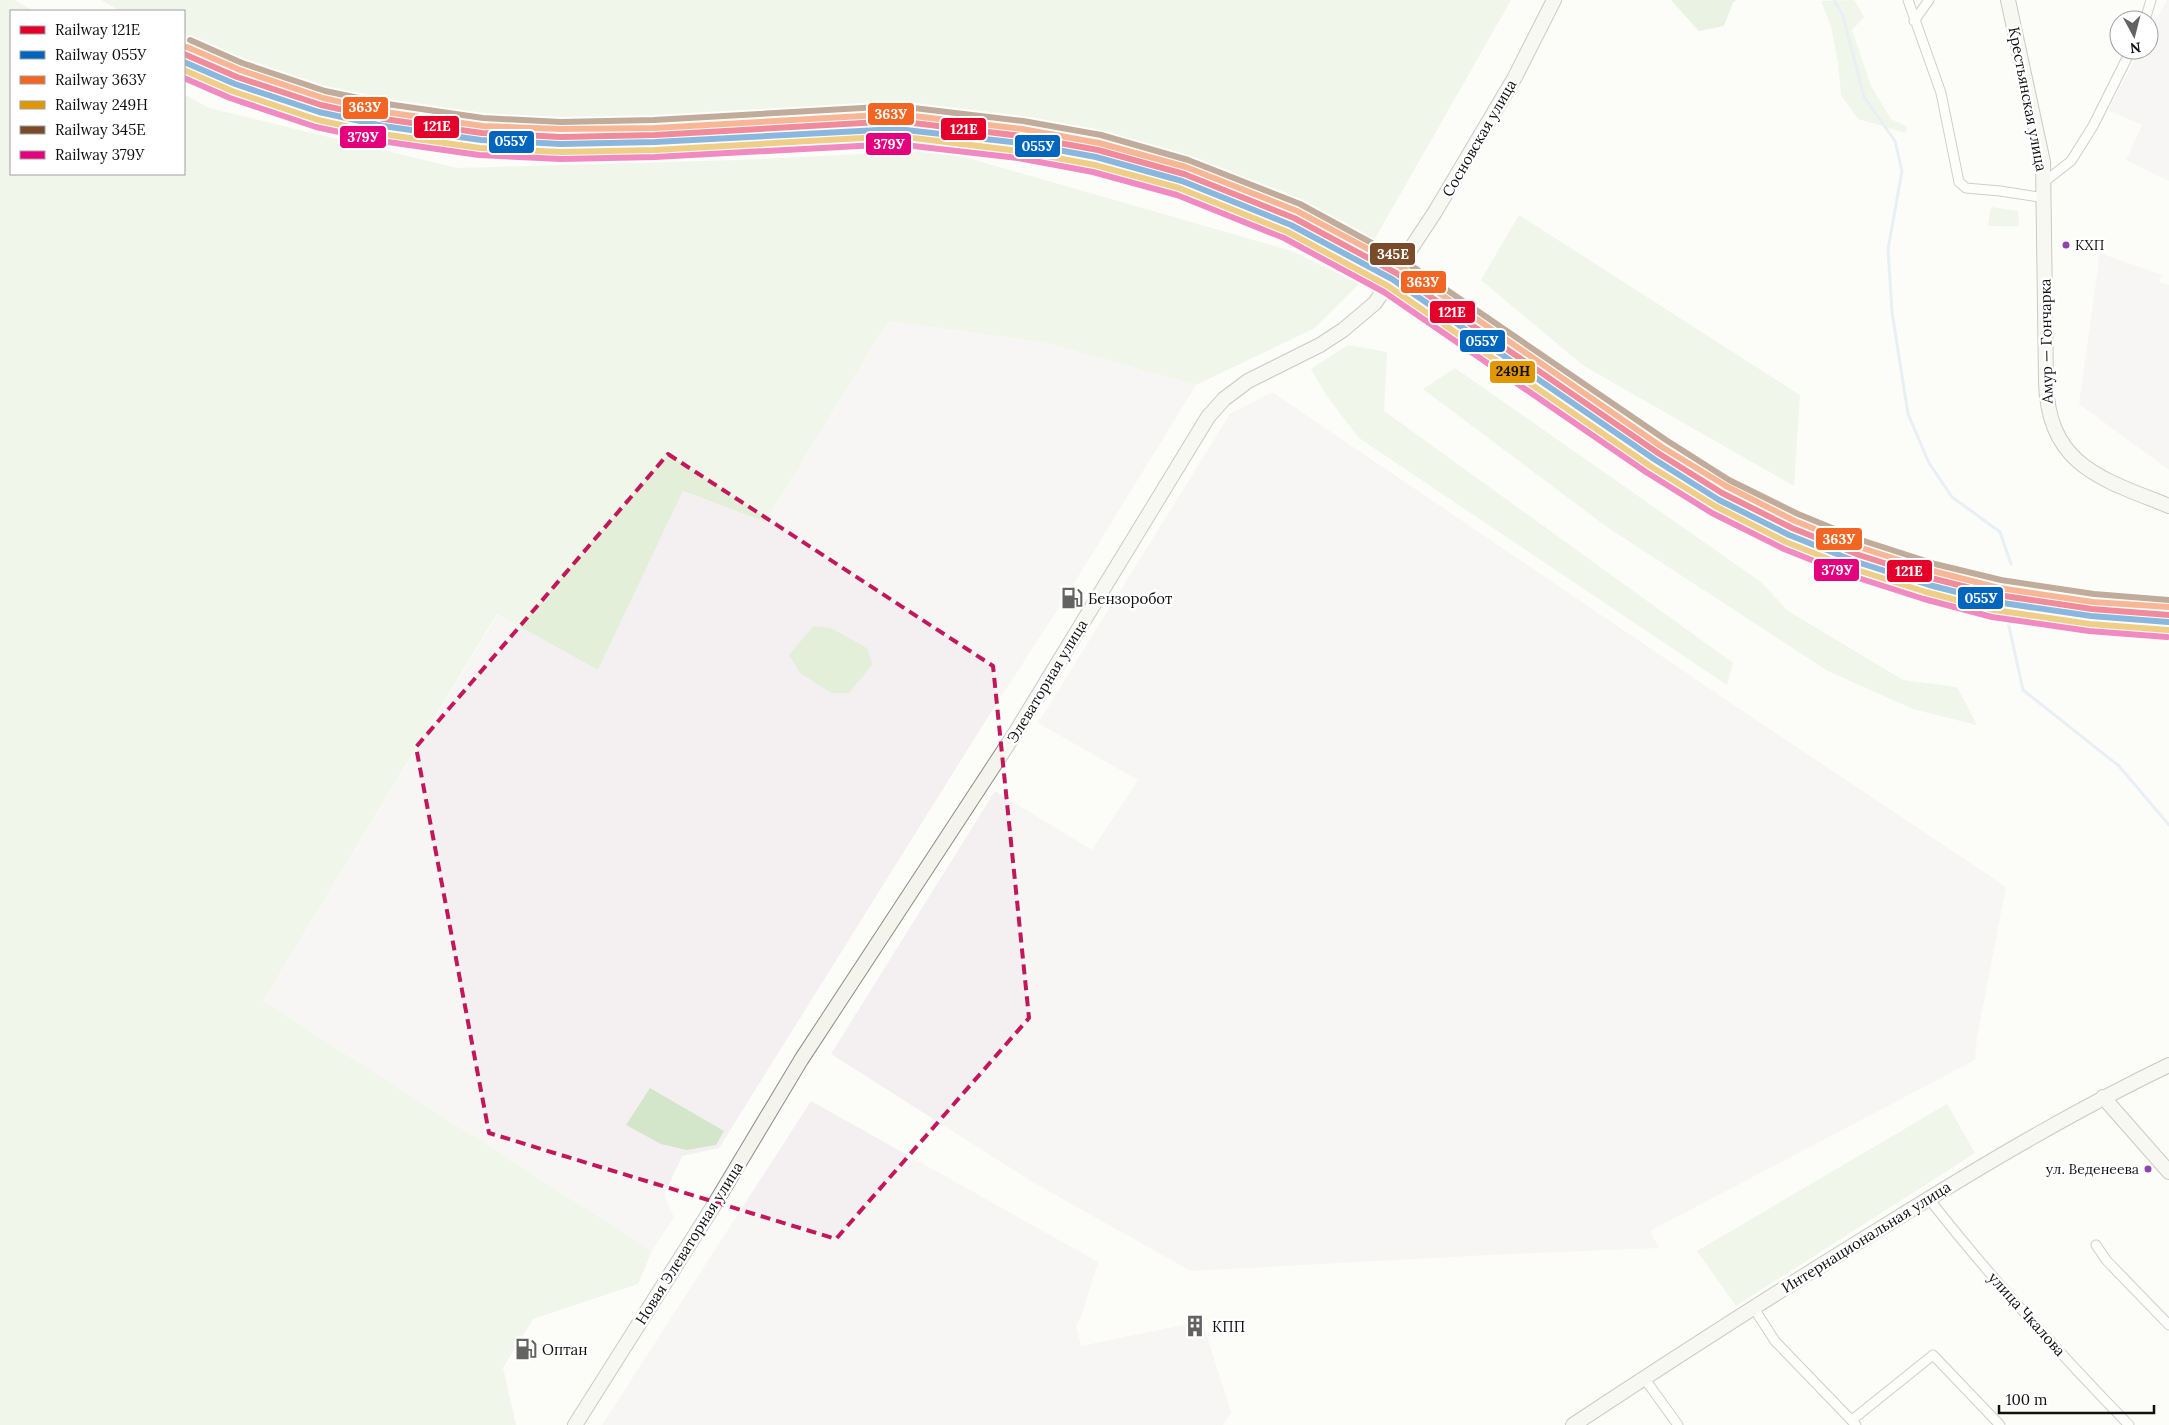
<svg xmlns="http://www.w3.org/2000/svg" width="2169" height="1425" font-family="Lora,serif">
<rect width="100%" height="100%" fill="#fcfcf8"/>
<path fill="#f4f0f2" d="M2167 0H2169V181L2126 160 2142 125 2108 110 2140 50H2149V33Z
M2100 253 2162 275 2159 282 2169 285V470L2079 404Z
M888 321 1042 342 1196 385 1060 606 986 720 719 1148 682 1156 664 1195 674 1217 652 1251 263 1001 498 614 598 670 683 491 765 522Z
M1272 392 1728 701 2006 887 1977 1037 1975 1060 1650 1231 1659 1248 1489 1255 1191 1271 1034 1183 831 1054 995 791 1092 850 1138 780 1038 723 1230 414Z
M811 1101 1098 1262 1081 1317 1076 1325 1081 1346 1202 1321 1231 1412 1223 1425H602Z"/>
<path fill="#e4efda" d="M0 0H14L34 11H11V174H184V94L209 108 457 168 740 160 940 150 1292 251 1359 284 1315 328 1196 385 1042 342 888 321 765 522 683 491 598 670 497 614 263 1001 652 1251 638 1284 533 1319 503 1368 516 1425H0Z
M101 0H1511L1374 240 1297 199 1091 135 884 104 804 113 619 125 477 122 356 100 215 58 184 42V11H120Z
M1854 0 1864 17 1852 30 1871 86 1891 119 1907 127 1906 133 1858 119 1841 95 1838 63 1831 26 1821 1Z
M1991 207 2018 211 2019 226H1988Z
M1519 215 1800 395 1794 486 1584 366 1481 280Z
M1348 345 1387 352 1384 411 1733 663 1727 685 1359 438 1326 395 1311 369Z
M1455 368 1761 582 1788 611 1903 680 1957 687 1977 725 1913 709 1828 671 1607 527 1423 389Z
M813 626 831 628 867 648 873 664 849 693H831L800 673 789 655Z
M1947 1104 1975 1153 1736 1306 1697 1251Z"/>
<path fill="#d4e6ca" d="M1671 0H1737L1733 2 1724 26 1699 31Z
M650 1088 724 1131 716 1145 687 1150 661 1144 626 1125Z"/>
<g fill="none" stroke-linecap="round" stroke-linejoin="round">
<path stroke="#d2e3f2" stroke-width="3" d="M1834 0 1843 16 1864 97 1895 141 1902 171 1888 249 1892 312 1908 414 1929 463 1952 497 2000 532 2011 564
M2008 622 2023 690 2119 766 2169 825"/>
<g stroke="#979795" stroke-width="11">
<path id="street" d="M1908 0 1941 93 1959 182 1966 188 2000 191 2045 198
M2145 20 2151 0
M1914 21 1929 0
M2044 182 2071 161 2093 126 2131 50
M1929 1199C1991 1278 2059 1353 2129 1425
M2096 1245 2107 1261 2169 1325
M1753 1307 1775 1341 1856 1425
M1644 1378 1678 1425
M1852 1420 1933 1355 2000 1425"/>
</g>
<g stroke="#8d8d8c" stroke-width="16">
<path id="secondary" d="M2008 0 2043 162 2046 382C2048 466 2102 479 2169 506
M2103 1097 2169 1172
M575 1425 714 1205 801 1060 1014 735 1208 417 1224 399 1248 381 1320 345 1343 330 1375 303 1435 212 1515 77 1554 0
M1573 1425C1676 1357 1780 1290 1886 1225 1978 1168 2071 1112 2169 1065"/>
</g>
<use href="#street" stroke="#fffffe" stroke-width="9"/>
<use href="#secondary" stroke="#f4f4ed" stroke-width="14"/>
<g stroke="#fff" stroke-width="10">
<path id="rail-1" d="M184 54 237 77 321 105 384 119 482 133 561 137 655 135 897 121 1021 136 1098 150 1184 174 1294 218 1396 273 1658 453 1722 493 1792 528 1859 555 1931 578 1998 595 2092 609 2169 615"/>
</g>
<g stroke="#fff" stroke-width="10">
<path id="rail-2" d="M184 62 235 84 319 112 383 126 481 140 561 144 655 142 897 129 1020 143 1096 157 1182 181 1291 225 1392 279 1654 459 1719 500 1789 535 1857 562 1929 585 1996 602 2091 616 2168 622"/>
</g>
<g stroke="#fff" stroke-width="10">
<path id="rail-3" d="M187 47 240 70 323 98 385 112 483 126 561 129 655 128 897 114 1022 129 1099 143 1186 167 1297 211 1400 266 1662 447 1726 486 1795 521 1862 548 1933 571 1999 588 2093 602 2169 607"/>
</g>
<g stroke="#fff" stroke-width="10">
<path id="rail-4" d="M184 70 232 91 318 120 382 134 480 148 561 152 655 150 897 136 1019 151 1095 165 1179 188 1288 232 1388 286 1650 466 1715 506 1786 542 1854 569 1926 592 1994 610 2090 624 2168 630"/>
</g>
<g stroke="#fff" stroke-width="10">
<path id="rail-5" d="M190 40 242 63 325 91 387 104 483 118 561 122 654 120 897 106 1023 121 1101 135 1188 160 1300 204 1403 260 1666 440 1729 480 1798 514 1864 541 1935 564 2001 580 2094 594 2169 600"/>
</g>
<g stroke="#fff" stroke-width="10">
<path id="rail-6" d="M184 78 230 98 316 127 381 141 479 155 561 159 655 157 896 144 1018 158 1093 172 1177 195 1284 238 1384 292 1646 472 1712 513 1784 549 1852 576 1924 599 1992 617 2089 631 2167 637"/>
</g>
<use href="#rail-1" stroke="#e4002b" stroke-width="6"/>
<use href="#rail-2" stroke="#0065bd" stroke-width="6"/>
<use href="#rail-3" stroke="#f26522" stroke-width="6"/>
<use href="#rail-4" stroke="#e09702" stroke-width="6"/>
<use href="#rail-5" stroke="#7a4b2a" stroke-width="6"/>
<use href="#rail-6" stroke="#e5007d" stroke-width="6"/>
</g>
<path d="M0 0H2169V1425H0ZM668 454 993 666 1029 1018 836 1239 489 1133 416 747Z" fill="#fcfcf8" fill-opacity=".55" fill-rule="evenodd"/>
<path fill="none" stroke="#c2185b" stroke-width="4" stroke-dasharray="10 6" stroke-linejoin="round" d="M668 454 993 666 1029 1018 836 1239 489 1133 416 747Z"/>
<defs>
<g id="fuel-bare" transform="scale(1.725)"><path d="M-5.5-6h7V0h2V4h1.3V-2.5L3-4.5l.8-.8L6-3V5H2.5V1h-1V6h-7ZM-4.2-4.7v3.2H.2V-4.7Z" fill="#636362" stroke="#fff" stroke-width="2.5" paint-order="stroke"/></g>
<g id="building-bare" transform="scale(1.725)"><path d="M-4-6H4V6H1V3H-1V6H-4ZM-2.5-4.3h1.7v1.8h-1.7ZM.8-4.3h1.7v1.8H.8ZM-2.5-1h1.7V.8h-1.7ZM.8-1h1.7V.8H.8Z" fill="#636362" stroke="#fff" stroke-width="2.5" paint-order="stroke"/></g>
</defs>
<g fill-rule="evenodd">
<use href="#fuel-bare" x="1072" y="598"/>
<use href="#building-bare" x="1195" y="1326"/>
<use href="#fuel-bare" x="526" y="1349"/>
</g>
<g fill="#8e44ad" stroke="#fff" stroke-width="2">
<circle cx="2066" cy="245" r="4.5"/>
<circle cx="2148" cy="1169" r="4.5"/>
</g>
<g text-anchor="middle" dominant-baseline="central" stroke-width="5" stroke-linejoin="round" paint-order="stroke">
<g font-size="14" fill="#111" stroke="#fff" text-anchor="start">
<text x="2075" y="245">КХП</text>
<text x="2139" y="1169" text-anchor="end">ул. Веденеева</text>
</g>
<g font-size="15" fill="#111" stroke="#fff">
<text transform="translate(2028 99) rotate(79)">Крестьянская улица</text>
<text transform="translate(1479 138) rotate(-60)">Сосновская улица</text>
<text transform="translate(2046 341) rotate(-91)">Амур — Гончарка</text>
<text transform="translate(1047 681) rotate(-59)">Элеваторная улица</text>
<text transform="translate(1866 1237) rotate(-32)">Интернациональная улица</text>
<text transform="translate(689 1243) rotate(-58)">Новая Элеваторная улица</text>
<text transform="translate(2027 1314) rotate(48)">улица Чкалова</text>
</g>
<g font-size="15" fill="#111" stroke="#fff" text-anchor="start">
<text x="1088" y="598">Бензоробот</text>
<text x="1212" y="1326">КПП</text>
<text x="542" y="1349">Оптан</text>
</g>
</g>
<g stroke="#fff" stroke-width="2">
<rect x="342" y="96" width="47" height="24" rx="5" fill="#f26522"/>
<rect x="867" y="102" width="48" height="24" rx="5" fill="#f26522"/>
<rect x="413" y="115" width="47" height="24" rx="5" fill="#e4002b"/>
<rect x="940" y="117" width="47" height="24" rx="5" fill="#e4002b"/>
<rect x="339" y="125" width="48" height="24" rx="5" fill="#e5007d"/>
<rect x="488" y="130" width="47" height="24" rx="5" fill="#0065bd"/>
<rect x="865" y="132" width="47" height="24" rx="5" fill="#e5007d"/>
<rect x="1014" y="134" width="47" height="24" rx="5" fill="#0065bd"/>
<rect x="1369" y="242" width="47" height="24" rx="5" fill="#7a4b2a"/>
<rect x="1400" y="270" width="47" height="24" rx="5" fill="#f26522"/>
<rect x="1429" y="300" width="47" height="24" rx="5" fill="#e4002b"/>
<rect x="1459" y="329" width="47" height="24" rx="5" fill="#0065bd"/>
<rect x="1489" y="360" width="47" height="24" rx="5" fill="#e09702"/>
<rect x="1815" y="527" width="48" height="24" rx="5" fill="#f26522"/>
<rect x="1813" y="558" width="47" height="24" rx="5" fill="#e5007d"/>
<rect x="1886" y="559" width="47" height="24" rx="5" fill="#e4002b"/>
<rect x="1957" y="586" width="47" height="24" rx="5" fill="#0065bd"/>
</g>
<g font-size="14" text-anchor="middle" font-weight="bold" fill="#fff">
<text x="365" y="112">363У</text>
<text x="891" y="119">363У</text>
<text x="437" y="131">121Е</text>
<text x="964" y="134">121Е</text>
<text x="363" y="142">379У</text>
<text x="511" y="146">055У</text>
<text x="889" y="149">379У</text>
<text x="1038" y="151">055У</text>
<text x="1393" y="259">345Е</text>
<text x="1423" y="287">363У</text>
<text x="1452" y="317">121Е</text>
<text x="1482" y="346">055У</text>
<text x="1839" y="544">363У</text>
<text x="1837" y="575">379У</text>
<text x="1909" y="576">121Е</text>
<text x="1981" y="603">055У</text>
</g>
<g font-size="14" text-anchor="middle" font-weight="bold" fill="#111">
<text x="1513" y="376">249Н</text>
</g>
<rect x="10" y="10" width="175" height="165" fill="#ffffff" stroke="#a0a0a0"/>
<rect x="20" y="26" width="25" height="8" fill="#e4002b" stroke="#a0a0a0"/>
<text x="55" y="35" font-size="15" fill="#111111">Railway 121Е</text>
<rect x="20" y="51" width="25" height="8" fill="#0065bd" stroke="#a0a0a0"/>
<text x="55" y="60" font-size="15" fill="#111111">Railway 055У</text>
<rect x="20" y="76" width="25" height="8" fill="#f26522" stroke="#a0a0a0"/>
<text x="55" y="85" font-size="15" fill="#111111">Railway 363У</text>
<rect x="20" y="101" width="25" height="8" fill="#e09702" stroke="#a0a0a0"/>
<text x="55" y="110" font-size="15" fill="#111111">Railway 249Н</text>
<rect x="20" y="126" width="25" height="8" fill="#7a4b2a" stroke="#a0a0a0"/>
<text x="55" y="135" font-size="15" fill="#111111">Railway 345Е</text>
<rect x="20" y="151" width="25" height="8" fill="#e5007d" stroke="#a0a0a0"/>
<text x="55" y="160" font-size="15" fill="#111111">Railway 379У</text>
<g transform="translate(2134 35) rotate(173)"><circle r="24" fill="#ffffff" stroke="#a0a0a0"/>
<path d="M0-4L9 19L0 12L-9 19Z" fill="#636362"/>
<text y="-8" font-size="14" font-weight="bold" text-anchor="middle" fill="#111111">N</text>
</g>
<path d="M1999 1405v8h155v-8" fill="none" stroke="#111111" stroke-width="2.5"/>
<text x="2006" y="1405" font-size="15" fill="#111111" stroke="#ffffff" stroke-width="4" paint-order="stroke">100 m</text>
</svg>
